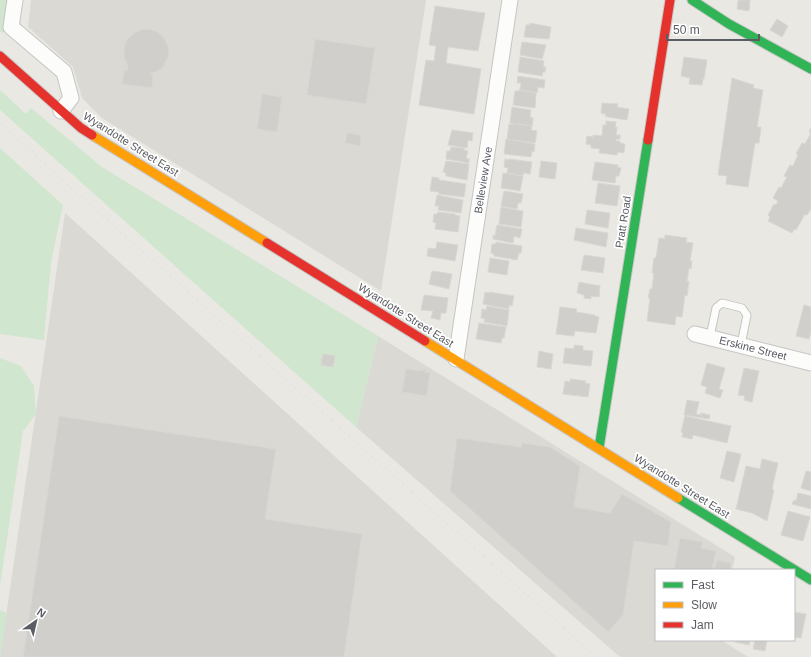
<svg xmlns="http://www.w3.org/2000/svg" width="811" height="657" font-family="Arial,sans-serif">
<rect width="100%" height="100%" fill="#e9e8e3"/>
<path fill="#dad9d4" d="M31 0H426L381 291 102 118 82 98 73 67 28 27Z
M65 213 557 657H0Z
M378 336 735 557 732 570H656V640H721L748 657H620L356 427Z"/>
<path fill="#d0e6cf" d="M0 0H15L11 27 2 33 0 31Z
M0 90 26 114 31 108 102 167 378 336 356 427 0 110Z
M0 148 63 205 51 262 44 340 0 334Z
M0 358 21 366 34 386 36 414 23 431 0 586Z
M0 610 7 613 0 657Z"/>
<path fill="#d0cfcc" stroke="#d8d7d2" d="M738 0H750L749 11 737 9Z
M435 6 485 13 478 51 448 47 446 63 481 69 474 114 419 105 426 60 434 61 436 46 429 45Z
M777 19 788 26 782 37 770 30Z
M530 23 551 27 549 39 524 37 526 25H530Z
M149 29 158 32 164 38 169 49 168 57 163 67 158 71 150 74 153 75 152 88 122 84 124 70 127 71 128 66 124 57V48L127 40 133 34 141 30Z
M315 39 375 48 366 104 307 95Z
M522 42 546 45 542 59 520 55Z
M520 57 544 61 543 67H546L545 72H543L542 76 518 72Z
M684 57 707 60 704 79H703L702 85 689 84 690 78 681 76Z
M518 76 545 80 544 88 538 87 537 93 520 90 521 83H517Z
M732 78 754 85 753 88 763 90 757 127H761L759 143H755L748 187 726 184 727 176 718 175Z
M519 90 536 93 535 108 513 105 515 91H519Z
M262 94 282 97 277 132 257 129Z
M602 103 618 104 617 107 629 109 627 120 608 117 605 116 606 114 601 113Z
M512 107 531 110 530 117 533 118 532 126 510 123Z
M606 121 616 122 615 127H617L616 135H620V139H616V141H620V143L625 144 624 153 618 152 617 155 599 153 600 149 591 148V145L586 144 587 136 593 137V135L602 136 603 125H606Z
M513 123 532 126 531 130 537 131 535 143 507 139 509 124 513 125Z
M811 128V209L807 215 805 214 796 230 794 229 792 233 768 221 770 217 768 215 774 204 776 205 778 201 773 198 779 187 781 188 787 177 784 176 790 165 793 166 798 155 796 154 802 143 805 144 811 133 809 132Z
M452 130 473 133 472 141 468 140 467 148 448 145Z
M347 133 361 135 360 146 345 143Z
M506 139 535 144 534 152 532 151 531 157 504 154Z
M451 147 464 148V150L468 151 466 158 469 159V163L446 159 447 151H450Z
M505 159 509 160V159L532 162 530 174 523 173V176L507 173 508 168 504 167Z
M446 161 469 164 467 180 446 176V173L443 172Z
M541 161 557 163 555 179 539 177Z
M595 162 618 165 617 167 621 168 619 176H616L615 183 592 180Z
M503 173 523 176 520 191 501 188Z
M432 177 439 178V180L466 184 464 197 439 194V192L430 191Z
M598 183 620 186 617 206 595 203Z
M504 191 523 194 521 203H518L517 209 501 206Z
M437 195 463 200 461 213 438 210 439 206H435Z
M501 207 523 211 521 227 499 224Z
M587 210 610 213 608 228 585 224Z
M438 212 455 214V215L460 216 458 232 435 229 436 223 433 222 434 214H437Z
M497 225 522 229 520 238 514 236 513 243 493 239V235L495 236Z
M576 228 608 233 606 247 574 240Z
M665 235 687 238 686 242 693 243 690 261H692L691 269 689 268 687 281 689 282 687 296 685 295 682 317 676 316 675 325 647 321 650 298H648L650 289H652L654 273H652L654 258H656L659 238 665 239Z
M437 242 458 245 455 261 427 256 428 248 436 249Z
M496 242 522 246 521 253H519L517 260 494 256V254L491 253 492 244H496Z
M584 255 605 258 603 273 581 270Z
M490 258 509 261 507 275 488 272Z
M432 271 452 274 449 289 429 284Z
M579 282 600 286 599 297 591 296V299L584 298V295L577 293Z
M485 292 489 293V292L514 296 512 306 509 305V309L483 304Z
M424 295 448 298 446 313H441L440 320 431 318 433 311 421 310Z
M804 305 811 307V331L809 339 796 336Z
M487 306 509 310 507 326 484 322 485 319 481 318 482 309 486 310Z
M560 307 577 309 576 312 595 315V316L599 317 596 333 575 331 574 336 556 334Z
M479 323 506 327 504 338H502L501 343 476 339Z
M574 345 583 346V350L593 351 591 366 563 363 565 348 574 349Z
M539 351 553 354 551 369 537 367Z
M323 354 335 356 333 367 321 365Z
M707 363 725 368 719 389 723 390 720 398 705 393 707 387 701 385Z
M744 368 759 371 752 402 744 400 745 396 738 395Z
M406 369 420 371V370H426L425 372 430 373 427 396 402 392Z
M570 379 586 381 585 383 590 384 588 397 563 394 565 381 570 382Z
M687 400 699 402 696 414 701 415V413L710 415 709 419 684 415Z
M59 416 276 449 265 519 362 534 344 657H23Z
M685 416 731 426 727 443 693 435 692 439 682 437 683 433 681 432Z
M457 438 521 447 522 443 550 447 580 466 574 507 610 513 622 494 671 522 668 546 634 541 623 615 608 632 450 491Z
M727 451 741 454 734 482 720 478Z
M762 459 778 463 772 489 774 490 767 521 752 513 736 509 746 466 760 469Z
M806 471 811 472V491L801 488Z
M798 493 811 496V509L792 504 794 500 796 501Z
M788 511 810 517 803 541 781 535Z
M680 538 703 542 701 548 716 551 712 570H674Z
M717 560 731 563 730 570H714Z
M794 612 806 614 801 638 794 637Z
M736 640H750L749 645 735 642Z
M755 640H767L765 651 753 649Z"/>
<g fill="none" stroke-linecap="round" stroke-linejoin="round">
<g stroke="#c5c5c4" stroke-width="9">
<path id="lane" d="M710 337 716 308 722 303 742 308 747 315 741 345"/>
</g>
<g stroke="#c5c5c4" stroke-width="17">
<path id="street" d="M15 0 11 27 64 72 71 98 61 111
M695 334 811 363
M456 359 510 0"/>
</g>
<g stroke="#c6c6c5" stroke-width="11">
<path id="fast" d="M692 0 729 24 811 69
M599 448 648 140
M678 498 811 580"/>
</g>
<g stroke="#c6c6c5" stroke-width="11">
<path id="slow" d="M92 135 267 243
M425 341 678 498"/>
</g>
<g stroke="#c6c6c5" stroke-width="11">
<path id="jam" d="M0 56 81 128 92 135
M648 140 670 0
M267 243 425 341"/>
</g>
<use href="#lane" stroke="#fcfcfb" stroke-width="7"/>
<use href="#street" stroke="#fcfcfb" stroke-width="15"/>
<use href="#fast" stroke="#30b455" stroke-width="9"/>
<use href="#slow" stroke="#ff9f0a" stroke-width="9"/>
<use href="#jam" stroke="#e5322d" stroke-width="9"/>
<path stroke="#e1e2e1" stroke-width="3" stroke-dasharray="1 5" stroke-linecap="butt" d="M0 124 596 657"/>
</g>
<g text-anchor="middle" dominant-baseline="central" stroke-width="3.5" stroke-linejoin="round" paint-order="stroke">
<g font-size="11" fill="#595c62" stroke="#fff">
<text transform="translate(131 144) rotate(32)">Wyandotte Street East</text>
<text transform="translate(483 180) rotate(-81)">Belleview Ave</text>
<text transform="translate(623 222) rotate(-81)">Pratt Road</text>
<text transform="translate(406 315) rotate(32)">Wyandotte Street East</text>
<text transform="translate(753 348) rotate(14)">Erskine Street</text>
<text transform="translate(682 486) rotate(32)">Wyandotte Street East</text>
</g>
</g>
<rect x="655" y="569" width="140" height="72" fill="#ffffff" stroke="#bdbec0"/>
<rect x="663" y="582" width="20" height="6" fill="#30b455" stroke="#bdbec0"/>
<text x="691" y="589" font-size="12" fill="#595c62">Fast</text>
<rect x="663" y="602" width="20" height="6" fill="#ff9f0a" stroke="#bdbec0"/>
<text x="691" y="609" font-size="12" fill="#595c62">Slow</text>
<rect x="663" y="622" width="20" height="6" fill="#e5322d" stroke="#bdbec0"/>
<text x="691" y="629" font-size="12" fill="#595c62">Jam</text>
<g transform="translate(36 621) rotate(34)" stroke="#ffffff" stroke-width="3" paint-order="stroke">
<path d="M0-3L7 15L0 10L-7 15Z" fill="#595c62"/>
<text y="-6" font-size="11" font-weight="bold" text-anchor="middle" fill="#595c62">N</text>
</g>
<path d="M667 34v6h92v-6" fill="none" stroke="#595c62" stroke-width="2"/>
<text x="673" y="34" font-size="12" fill="#595c62" stroke="#ffffff" stroke-width="3" paint-order="stroke">50 m</text>
</svg>
